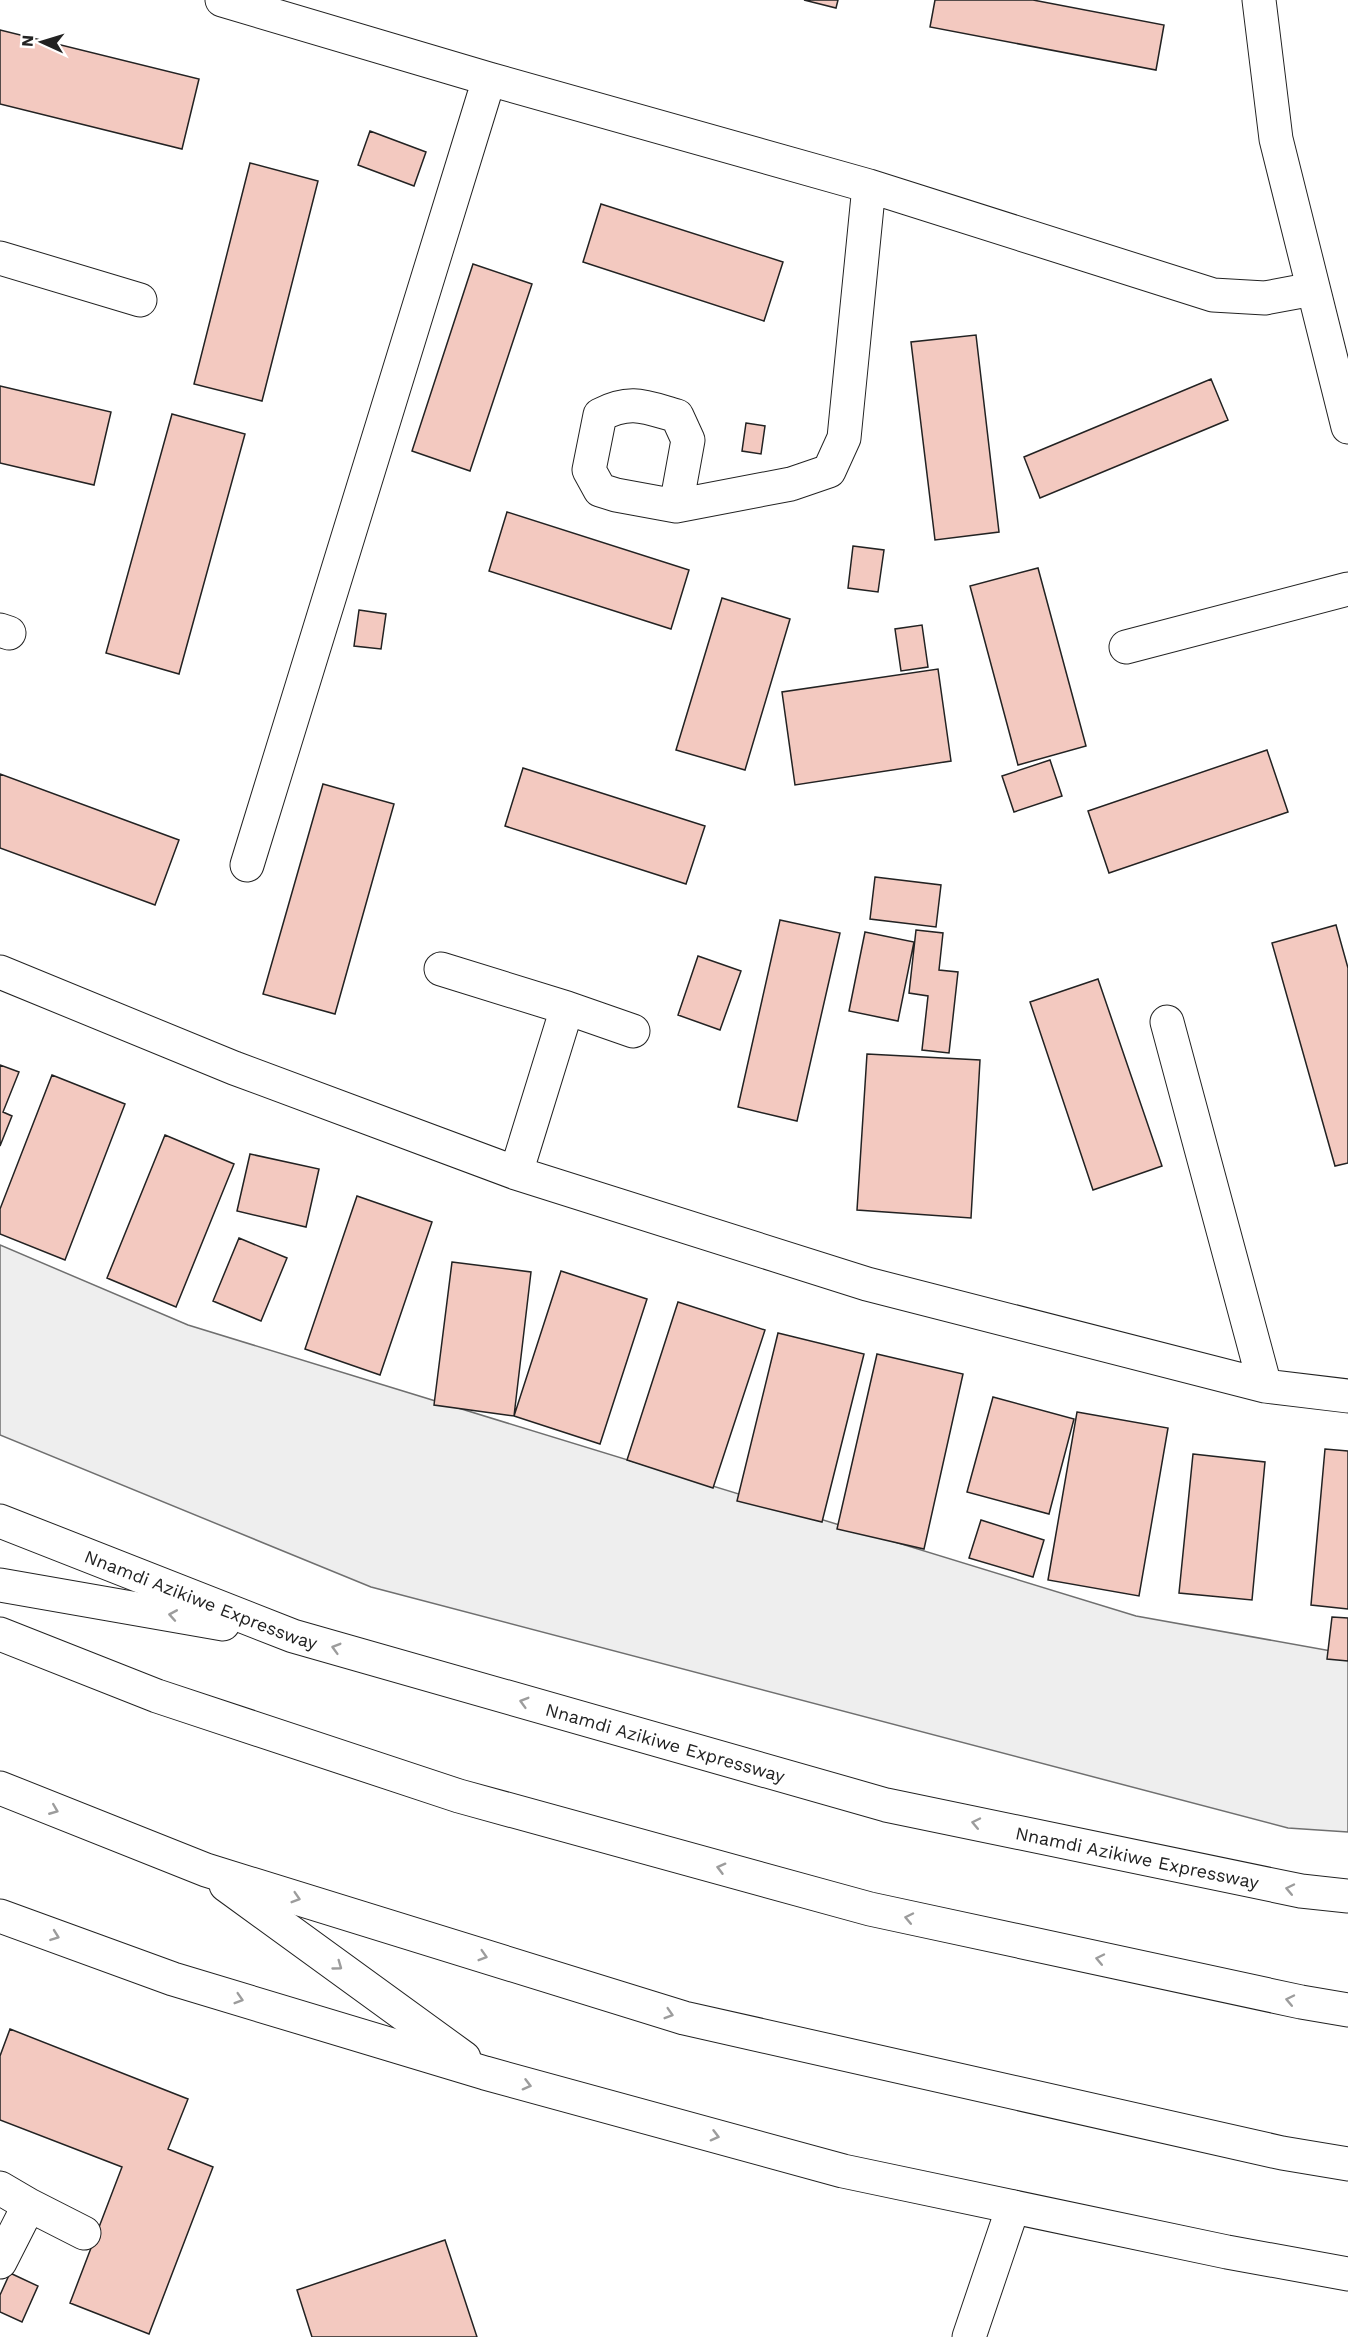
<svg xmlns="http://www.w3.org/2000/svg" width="1348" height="2337" font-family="'Work Sans',sans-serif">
<rect width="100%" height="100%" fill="#fff"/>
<path fill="#eee" stroke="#6f6f6f" stroke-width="1.5" d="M0 1245 188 1325 1136 1616 1348 1654V1832L1288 1828 371 1587 0 1435Z"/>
<path fill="#f3c9c0" stroke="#222" stroke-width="1.5" d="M804 0H838L836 8Z
M935 0H1033L1164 25 1156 70 930 27Z
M0 30 199 79 182 149 0 104Z
M370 131 426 152 414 186 358 165Z
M250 163 318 181 262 401 194 384Z
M601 204 783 262 764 321 583 262Z
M473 264 532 284 470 471 412 451Z
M976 335 999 532 935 540 911 342Z
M1211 379 1228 420 1040 498 1024 457Z
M0 386 111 412 94 485 0 463Z
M172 414 245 434 179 674 106 653Z
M746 423 765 426 761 454 742 451Z
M507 512 689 570 671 629 489 571Z
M853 546 884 550 878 592 848 588Z
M1038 568 1086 746 1018 765 970 586Z
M722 598 790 619 745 770 676 750Z
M359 610 386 614 381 649 354 646Z
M922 625 928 667 901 671 895 629Z
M938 669 951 761 795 785 782 692Z
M1267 750 1288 812 1109 873 1088 811Z
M1050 760 1062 796 1014 812 1002 776Z
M523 768 705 826 686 884 505 826Z
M0 774 179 840 155 905 0 848Z
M323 784 394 804 335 1014 263 994Z
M875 877 941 885 936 927 870 919Z
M780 920 840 933 797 1121 738 1107Z
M1336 925 1348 968V1163L1335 1166 1272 943Z
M916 930 943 933 939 970 958 972 949 1053 922 1050 928 996 909 993Z
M865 932 914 942 898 1021 849 1011Z
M698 956 741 971 720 1030 678 1015Z
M1098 979 1162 1166 1093 1190 1030 1002Z
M867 1054 980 1060 971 1218 857 1210Z
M0 1065 19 1072 3 1112 12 1116 0 1146Z
M52 1075 125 1104 65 1260 0 1234V1209Z
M165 1135 234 1164 176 1307 107 1278Z
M250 1154 319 1169 306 1227 237 1211Z
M357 1196 432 1222 380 1375 305 1349Z
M239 1238 287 1258 261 1321 213 1301Z
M452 1262 531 1272 514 1416 434 1405Z
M561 1271 647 1299 600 1444 514 1416Z
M678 1302 765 1330 713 1488 627 1460Z
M778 1333 864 1354 822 1522 737 1501Z
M877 1354 963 1374 924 1549 837 1529Z
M993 1397 1074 1419 1049 1514 967 1492Z
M1077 1412 1168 1428 1139 1596 1048 1580Z
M1325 1449 1348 1451V1609L1311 1605Z
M1193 1454 1265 1462 1252 1600 1179 1593Z
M981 1520 1044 1540 1033 1577 969 1558Z
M1332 1617 1348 1618V1661L1327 1659Z
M10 2029 188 2099 168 2149 213 2167 149 2334 70 2303 122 2167 0 2120V2056Z
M445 2240 477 2337H312L297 2290Z
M10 2273 38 2286 22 2322 0 2312V2295Z"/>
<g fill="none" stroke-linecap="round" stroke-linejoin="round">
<g stroke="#222" stroke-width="35">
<path id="minor" d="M222 0 489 79 869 186 1213 295 1265 298 1313 289
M1259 0 1276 139 1348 427
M0 258 140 300
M676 506 688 440 677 416C645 407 631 399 600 415L589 470 600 490 616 495 676 506 791 484 829 471 844 438 869 186
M0 630 9 633
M1126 647 1348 589
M247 865 489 79
M441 969 567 1008 516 1173
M0 972 234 1068 516 1173 867 1284 1265 1386 1348 1396
M567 1008 633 1031
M1167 1022 1265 1386
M0 2188 29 2205 84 2233
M0 2262 29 2205
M969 2337 1013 2207"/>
</g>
<g stroke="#222" stroke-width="35">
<g id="highway">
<path id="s1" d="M0 1521 293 1636 886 1805 1301 1891 1348 1896"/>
<path d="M0 1585 223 1624"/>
<path d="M0 1634 157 1696 459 1796 870 1909 1301 2002 1348 2010"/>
<path d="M0 1788 206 1870 684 2018 1282 2153 1348 2164"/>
<path d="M226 1885 464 2058"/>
<path d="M0 1916 173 1979 485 2073 843 2171 1227 2252 1348 2274"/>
</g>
</g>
<use href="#minor" stroke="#fff" stroke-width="33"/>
<use href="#highway" stroke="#fff" stroke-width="33"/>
</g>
<defs><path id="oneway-chevron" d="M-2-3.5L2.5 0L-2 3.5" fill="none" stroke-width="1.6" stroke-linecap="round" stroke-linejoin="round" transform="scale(1.5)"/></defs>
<g stroke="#9c9c9c">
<use href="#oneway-chevron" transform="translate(173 1615) rotate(-170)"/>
<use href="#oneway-chevron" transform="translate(336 1648) rotate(-164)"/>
<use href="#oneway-chevron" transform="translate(524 1702) rotate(-164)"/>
<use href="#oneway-chevron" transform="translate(54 1810) rotate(22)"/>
<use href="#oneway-chevron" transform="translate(976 1823) rotate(-168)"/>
<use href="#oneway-chevron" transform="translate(721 1868) rotate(-165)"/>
<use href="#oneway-chevron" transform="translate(1290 1889) rotate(-168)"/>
<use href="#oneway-chevron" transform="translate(296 1898) rotate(17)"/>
<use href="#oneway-chevron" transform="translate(909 1918) rotate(-168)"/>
<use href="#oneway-chevron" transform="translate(55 1936) rotate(20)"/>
<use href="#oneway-chevron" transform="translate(483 1956) rotate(17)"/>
<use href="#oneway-chevron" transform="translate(1100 1959) rotate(-168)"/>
<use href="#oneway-chevron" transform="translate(338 1966) rotate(36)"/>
<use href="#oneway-chevron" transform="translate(239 1999) rotate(17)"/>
<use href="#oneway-chevron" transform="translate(1290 2000) rotate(-168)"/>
<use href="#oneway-chevron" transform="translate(669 2014) rotate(17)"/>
<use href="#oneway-chevron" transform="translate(527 2085) rotate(15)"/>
<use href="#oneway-chevron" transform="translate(715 2136) rotate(15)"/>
</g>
<g text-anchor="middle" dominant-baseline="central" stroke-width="4.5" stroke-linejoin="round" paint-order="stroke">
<g font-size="18" fill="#222" stroke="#fff">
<text stroke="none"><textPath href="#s1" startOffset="216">Nnamdi Azikiwe Expressway</textPath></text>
<text stroke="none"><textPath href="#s1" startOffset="702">Nnamdi Azikiwe Expressway</textPath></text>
<text stroke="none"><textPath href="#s1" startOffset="1188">Nnamdi Azikiwe Expressway</textPath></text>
</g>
</g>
<g transform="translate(42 42) rotate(274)" stroke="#ffffff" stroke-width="4.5" paint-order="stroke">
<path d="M0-4.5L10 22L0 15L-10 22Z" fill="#222222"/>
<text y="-9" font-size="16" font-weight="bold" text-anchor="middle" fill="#222222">N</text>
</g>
</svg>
